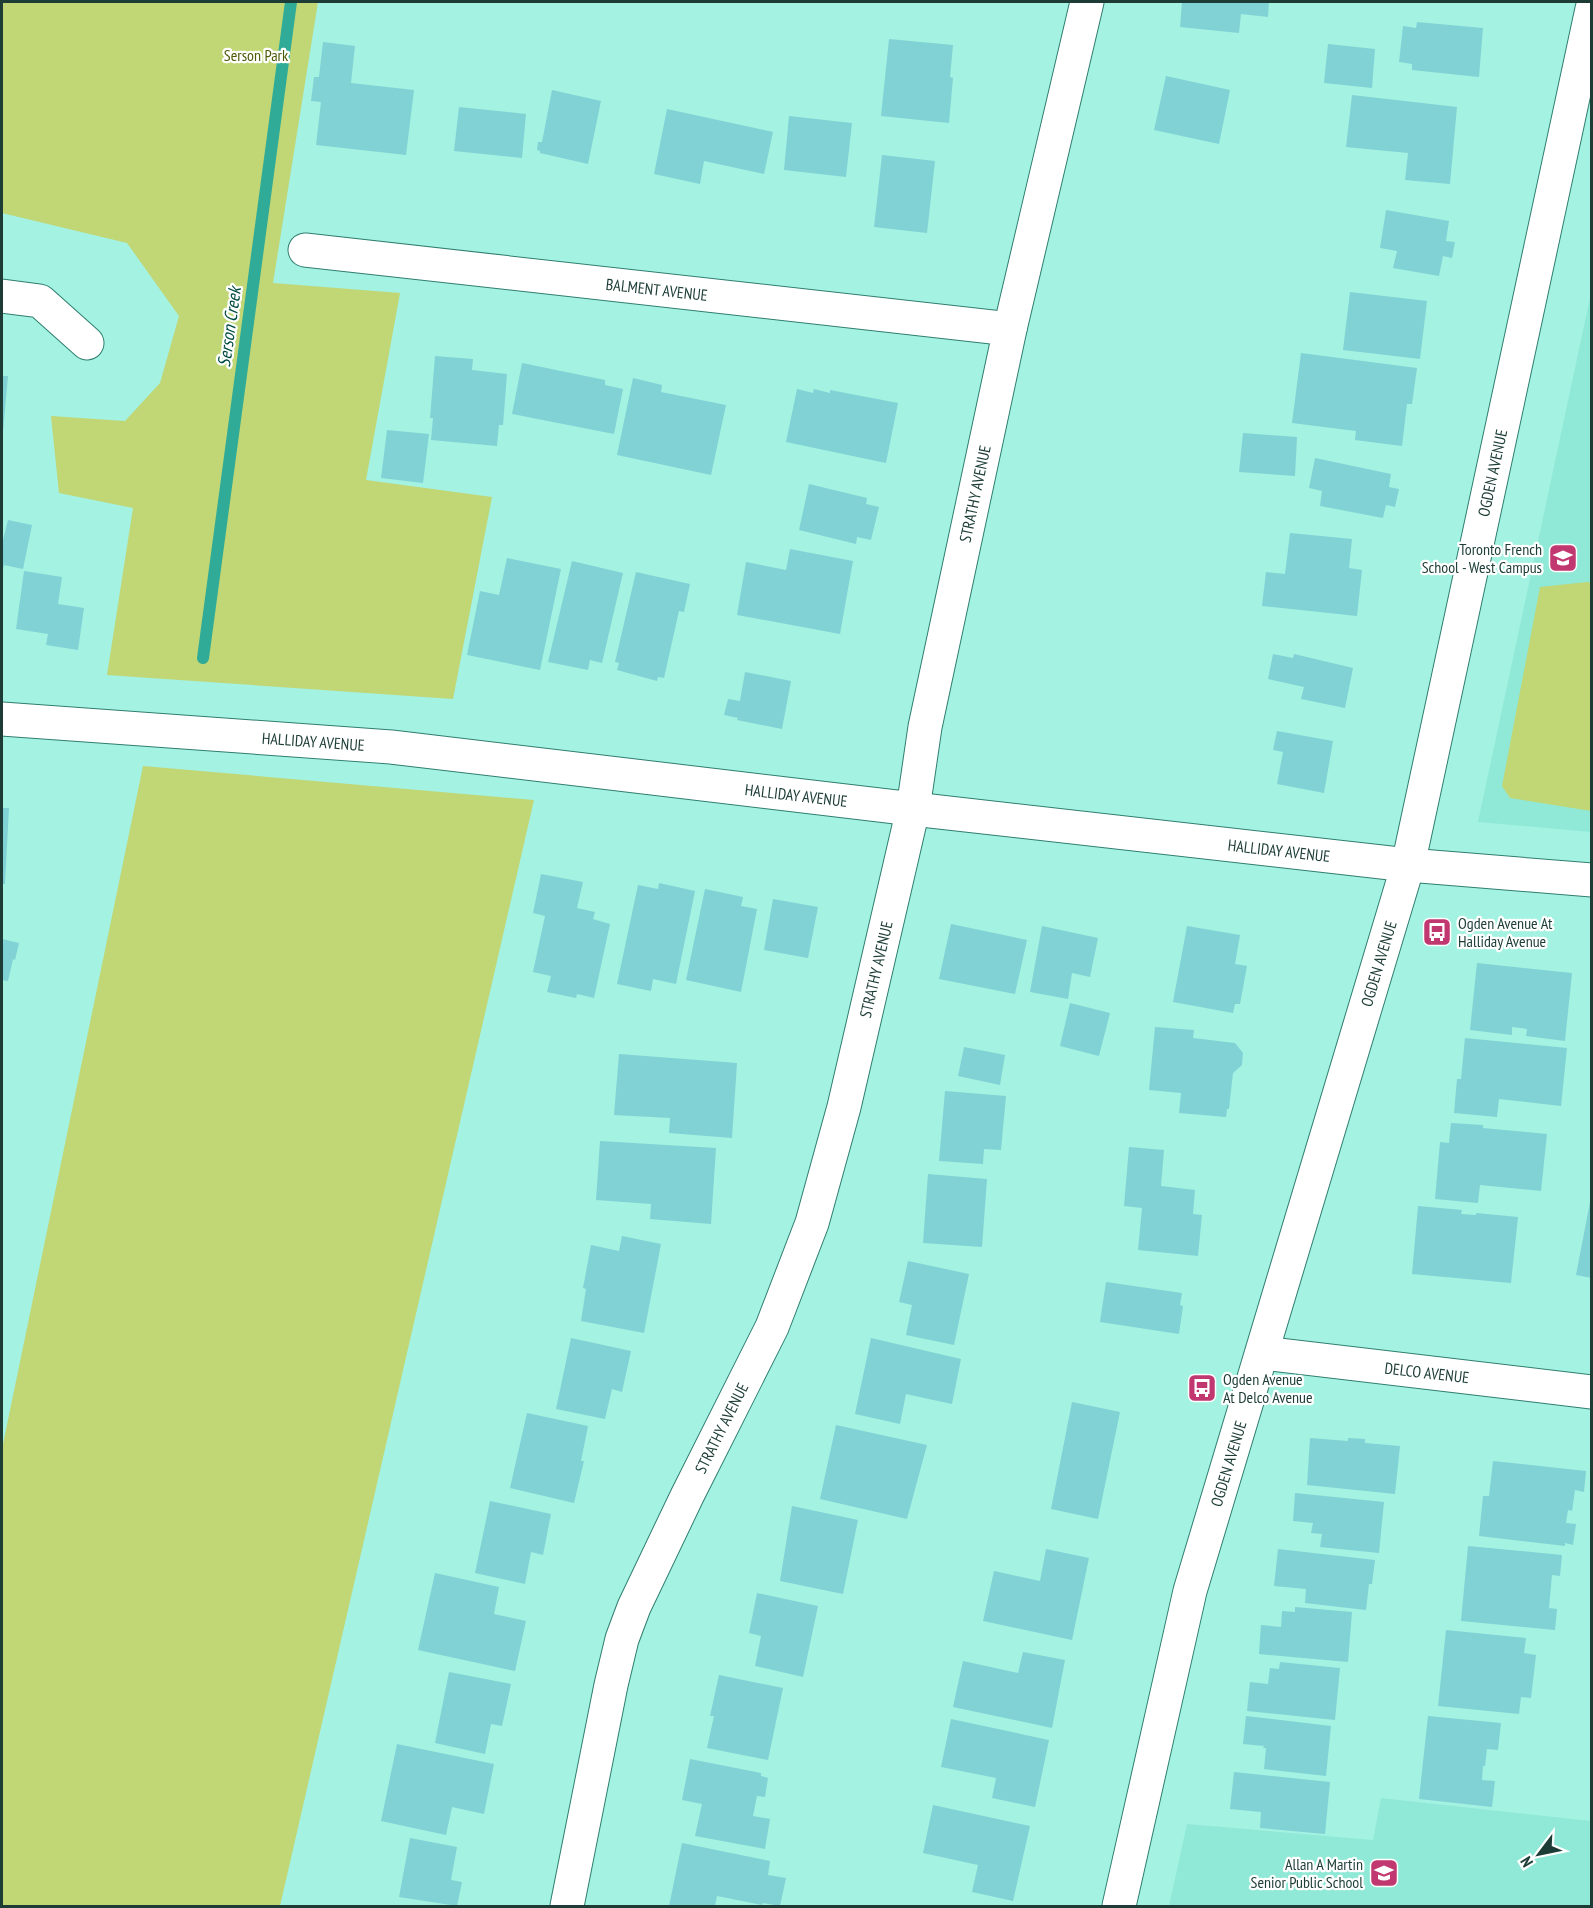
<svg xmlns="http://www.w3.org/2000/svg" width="1593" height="1908" font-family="'PT Sans Narrow',sans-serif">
<rect width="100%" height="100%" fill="#a4f2e1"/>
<path fill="#90e9d6" d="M1591 293V832L1478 822Z
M1381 1798 1591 1821V1906H1169L1187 1824 1373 1840Z"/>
<path fill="#c1d675" d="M2 2H318L273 283 400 293 366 480 492 497 453 699 107 675 133 508 59 493 51 416 125 421 160 383 179 316 127 243 2 213Z
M1587 582 1592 583 1591 811 1510 798 1502 786 1540 587Z
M143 766 534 800 280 1906H2V1449Z"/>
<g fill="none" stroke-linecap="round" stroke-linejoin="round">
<path stroke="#2fab97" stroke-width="12" d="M203 658 291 2"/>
</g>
<path fill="#81d2d5" d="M1182 2H1269L1268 17 1241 14 1239 33 1180 27Z
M1417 22 1483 28 1479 77 1412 70V64L1399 62 1403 26 1416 28Z
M889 39 953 45 950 77 953 78 949 123 881 116Z
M323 42 355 46 351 83 414 90 406 155 316 145 321 102 311 101 314 77H319Z
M1328 44 1375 49 1372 88 1324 83Z
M1166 76 1230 90 1219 144 1154 130Z
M552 90 601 101 588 164 540 153V151L537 150 538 142H542Z
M1352 95 1457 107 1450 184 1405 180 1408 153 1346 147Z
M459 107 526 114 522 158 454 151Z
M667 109 773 132 764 174 704 161 700 184 654 174Z
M789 116 852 123 846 177 784 170Z
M882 155 935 161 927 233 874 227Z
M1386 210 1449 221 1446 241 1455 242 1452 258 1443 256 1439 276 1393 268 1397 251 1380 248Z
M1350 292 1427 301 1420 359 1343 350Z
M1301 353 1417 368 1412 404H1407L1402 446 1355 440 1356 431 1292 423Z
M435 356 473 359 472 370 507 374 503 425H499L497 446 431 440 433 418H430Z
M522 363 605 380V385L623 389 614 434 512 414Z
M2 376H8L3 432H2Z
M633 378 662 385 661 392 726 405 711 475 617 455Z
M797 389 813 393 814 389 830 393V390L898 403 886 463 786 442Z
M387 430 429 434 423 483 381 478Z
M1243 433 1297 437 1295 476 1239 472Z
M1315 458 1391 474 1389 487 1399 489 1395 507 1386 505 1383 518 1320 506 1322 491 1309 488Z
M809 484 867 498 866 504 879 507 871 540 857 537 856 544 799 530Z
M8 520 32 525 23 569 4 565 2 574V544Z
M1290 533 1352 539 1349 568 1362 570 1357 616 1262 606 1266 572 1285 574Z
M790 549 853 561 840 634 737 615 746 562 786 570Z
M507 558 561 569 540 670 467 655 480 591 499 595Z
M572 561 623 573 602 663 590 660 588 670 548 662Z
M24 571 62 577 58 604 84 608 78 650 46 645 48 634 16 629Z
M636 572 690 584 684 612 679 611 664 678 658 677 657 681 617 670 619 663 615 662Z
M1273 654 1293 658 1294 654 1353 668 1345 708 1301 699 1304 687 1268 679Z
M745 672 791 681 782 729 737 720 738 718 724 715 728 699 740 701Z
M1277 731 1333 741 1324 793 1277 784 1283 752 1273 750Z
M2 808H9L5 884H2Z
M541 874 583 882 577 908 595 912 593 919 610 924 594 998 577 994 576 998 547 992 551 976 533 972 545 916 533 913Z
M659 883 695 891 676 984 653 979 651 991 617 984 638 885 658 889Z
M705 889 743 897 741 906 757 909 741 992 686 980Z
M773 899 818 907 808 958 764 950Z
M951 924 1027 940 1015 994 939 979Z
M1042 926 1098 938 1090 977 1072 973 1068 999 1030 992Z
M1187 926 1240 935 1235 964 1247 966 1240 1004H1235L1233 1013 1173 1002Z
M2 939 19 943 15 960 13 959 8 981 2 980Z
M1477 963 1572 973 1565 1041 1526 1036 1527 1029 1512 1027V1035L1470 1030Z
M1070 1003 1110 1013 1099 1056 1060 1046Z
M1155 1027 1194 1030 1193 1038 1235 1043 1243 1053 1242 1065 1233 1073 1229 1109H1227L1226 1117 1179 1113 1181 1093 1149 1090Z
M1465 1038 1567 1048 1561 1106 1499 1099 1497 1117 1454 1113 1457 1079H1461Z
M964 1047 1005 1055 1000 1085 958 1076Z
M619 1054 737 1063 732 1138 669 1133 670 1118 614 1115Z
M945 1091 1006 1096 1001 1150 984 1149 983 1164 939 1161Z
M1451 1123 1483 1125V1128L1547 1134 1541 1191 1480 1185 1478 1203 1435 1199 1440 1142 1449 1143Z
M600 1141 716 1148 711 1224 650 1219 651 1204 596 1200Z
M1129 1147 1164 1150 1161 1186 1195 1190 1193 1214 1202 1215 1198 1256 1138 1250 1142 1208 1124 1206Z
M928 1174 987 1179 982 1247 923 1243Z
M1590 1202H1592V1278L1576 1275Z
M1418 1206 1462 1210 1461 1214 1476 1215V1213L1518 1217 1511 1283 1412 1274Z
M622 1236 661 1244 644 1333 581 1321 586 1289 583 1288 591 1245 619 1251Z
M908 1261 969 1274 954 1345 906 1335 912 1305 899 1302Z
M1106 1282 1182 1293 1180 1305 1183 1306 1179 1334 1100 1322Z
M571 1338 631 1351 622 1392 612 1389 605 1419 556 1409Z
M871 1338 961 1359 952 1404 906 1394 900 1424 855 1414Z
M1072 1402 1120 1412 1098 1519 1051 1509Z
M527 1413 588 1426 581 1461H584L574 1503 510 1488Z
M836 1425 927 1445 907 1519 820 1499Z
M1310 1438 1348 1441V1438L1365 1439V1443L1400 1446 1395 1494 1307 1485Z
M1493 1461 1586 1471 1584 1492 1575 1490 1572 1511 1568 1510 1566 1523 1576 1524 1573 1545 1565 1543V1546L1479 1536 1483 1496H1489Z
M1295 1493 1384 1502 1379 1553 1320 1547 1322 1534 1311 1533 1313 1523 1293 1521Z
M490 1501 551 1514 543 1555 531 1552 525 1584 475 1573Z
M792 1506 858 1520 843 1594 780 1581Z
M1468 1546 1562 1555 1560 1576 1552 1575 1549 1608 1557 1609 1555 1630 1461 1621Z
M1046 1549 1089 1558 1072 1640 983 1621 994 1571 1040 1581Z
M1278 1549 1375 1560 1372 1584H1369L1366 1610 1305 1603 1306 1589 1274 1586Z
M435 1573 499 1587 494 1614 526 1621 515 1671 418 1650Z
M757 1593 818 1606 803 1677 755 1666 761 1636 749 1633Z
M1295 1607 1352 1612 1348 1662 1259 1654 1261 1625 1281 1627 1282 1611 1295 1612Z
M1446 1630 1526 1638 1524 1653 1536 1655 1531 1698 1521 1697 1519 1714 1438 1706Z
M1023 1652 1065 1660 1052 1728 953 1707 963 1661 1018 1673Z
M1280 1662 1340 1668 1335 1720 1247 1711 1250 1682 1268 1684 1270 1668 1279 1669Z
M449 1672 511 1684 502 1726 491 1724 485 1754 435 1743Z
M719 1675 783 1688 768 1760 707 1748 714 1716H710Z
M1246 1716 1331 1726 1326 1776 1264 1769 1266 1748H1263L1264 1746 1243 1744Z
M1428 1716 1501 1723 1498 1750 1487 1749 1485 1766H1483L1482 1780 1495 1781 1492 1807 1419 1799Z
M951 1719 1049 1740 1035 1807 992 1798 996 1778 941 1767Z
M397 1744 494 1764 484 1814 452 1807 446 1835 381 1821Z
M690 1759 761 1773V1776L768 1778 765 1797 757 1796 753 1816 770 1819 765 1849 695 1836 702 1804 682 1800Z
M1234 1772 1330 1782 1325 1834 1260 1828 1261 1812 1230 1809Z
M933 1805 1030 1826 1013 1901 972 1892 978 1865 923 1853Z
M410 1838 457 1847 451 1880 462 1882 457 1906 399 1897Z
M682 1843 770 1861 768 1875 786 1878 780 1906 763 1903 762 1905 717 1896 715 1906H669Z"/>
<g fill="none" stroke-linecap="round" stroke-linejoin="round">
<g stroke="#2f7e70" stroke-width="35">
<g id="street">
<path id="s1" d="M305 250 1010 329"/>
<path d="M2 296 40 301 87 343"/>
<path id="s2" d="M2 719 391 747 913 809 1408 865 1592 880"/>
<path id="s3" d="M1262 1353 1592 1392"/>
<path id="s4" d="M567 1906 611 1685 622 1639 634 1607 687 1496 772 1327 812 1223 844 1107 913 809 925 727 1010 329 1087 2"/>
</g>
</g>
<g stroke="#2f7e70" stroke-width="35">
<g id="secondary">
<path id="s5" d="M1119 1906 1190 1591 1408 865 1592 9"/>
</g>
</g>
<use href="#street" stroke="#fff" stroke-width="33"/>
<use href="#secondary" stroke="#fff" stroke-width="33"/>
</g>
<defs>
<g id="school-square" transform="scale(1.5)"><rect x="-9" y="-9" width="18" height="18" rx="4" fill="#c13871" stroke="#fff"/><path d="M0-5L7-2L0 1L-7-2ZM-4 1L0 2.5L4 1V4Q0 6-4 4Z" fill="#fff"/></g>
<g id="bus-square" transform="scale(1.5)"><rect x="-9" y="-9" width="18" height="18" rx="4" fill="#c13871" stroke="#fff"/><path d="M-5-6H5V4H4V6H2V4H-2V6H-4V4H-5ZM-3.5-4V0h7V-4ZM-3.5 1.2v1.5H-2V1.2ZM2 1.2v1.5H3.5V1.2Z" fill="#fff"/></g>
</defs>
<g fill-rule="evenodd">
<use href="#school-square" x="1563" y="558"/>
<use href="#bus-square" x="1437" y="932"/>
<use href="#bus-square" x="1202" y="1388"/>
<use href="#school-square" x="1384" y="1873"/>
</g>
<g text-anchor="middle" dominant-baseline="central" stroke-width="4.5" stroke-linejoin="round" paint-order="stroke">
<g font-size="16" fill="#4c5a07" stroke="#fff">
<text x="256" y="55">Serson Park</text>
</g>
<g font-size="16" fill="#1c3c35" stroke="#fff">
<text stroke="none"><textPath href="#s1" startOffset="354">BALMENT AVENUE</textPath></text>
<text stroke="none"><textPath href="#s5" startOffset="1482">OGDEN AVENUE</textPath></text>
<text stroke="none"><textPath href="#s4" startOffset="1478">STRATHY AVENUE</textPath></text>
<text stroke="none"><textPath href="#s2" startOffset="312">HALLIDAY AVENUE</textPath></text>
<text stroke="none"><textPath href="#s2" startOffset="798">HALLIDAY AVENUE</textPath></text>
<text stroke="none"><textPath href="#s2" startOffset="1284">HALLIDAY AVENUE</textPath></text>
<text stroke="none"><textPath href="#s5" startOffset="978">OGDEN AVENUE</textPath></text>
<text stroke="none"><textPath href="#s4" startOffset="992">STRATHY AVENUE</textPath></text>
<text stroke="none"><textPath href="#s3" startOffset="166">DELCO AVENUE</textPath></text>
<text stroke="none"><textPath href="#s4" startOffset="506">STRATHY AVENUE</textPath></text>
<text stroke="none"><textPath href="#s5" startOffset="456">OGDEN AVENUE</textPath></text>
</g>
<g font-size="16" fill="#1c3c35" stroke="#fff" text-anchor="end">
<text x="1542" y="549">Toronto French<tspan x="1542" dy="18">School - West Campus</tspan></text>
<text x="1458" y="923" text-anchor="start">Ogden Avenue At<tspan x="1458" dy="18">Halliday Avenue</tspan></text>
<text x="1223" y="1379" text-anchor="start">Ogden Avenue<tspan x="1223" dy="18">At Delco Avenue</tspan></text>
<text x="1363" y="1864">Allan A Martin<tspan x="1363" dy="18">Senior Public School</tspan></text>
</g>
<g font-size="18" font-style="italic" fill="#004a3f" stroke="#fff">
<text transform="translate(229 327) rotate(-82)">Serson Creek</text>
</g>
</g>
<rect width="1593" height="1908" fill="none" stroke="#1c3c35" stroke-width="6"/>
<g transform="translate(1539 1854) rotate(238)" stroke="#ffffff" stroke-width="4.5" paint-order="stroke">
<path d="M0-4.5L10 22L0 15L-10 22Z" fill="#1c3c35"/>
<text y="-9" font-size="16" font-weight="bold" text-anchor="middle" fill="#1c3c35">N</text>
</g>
</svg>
